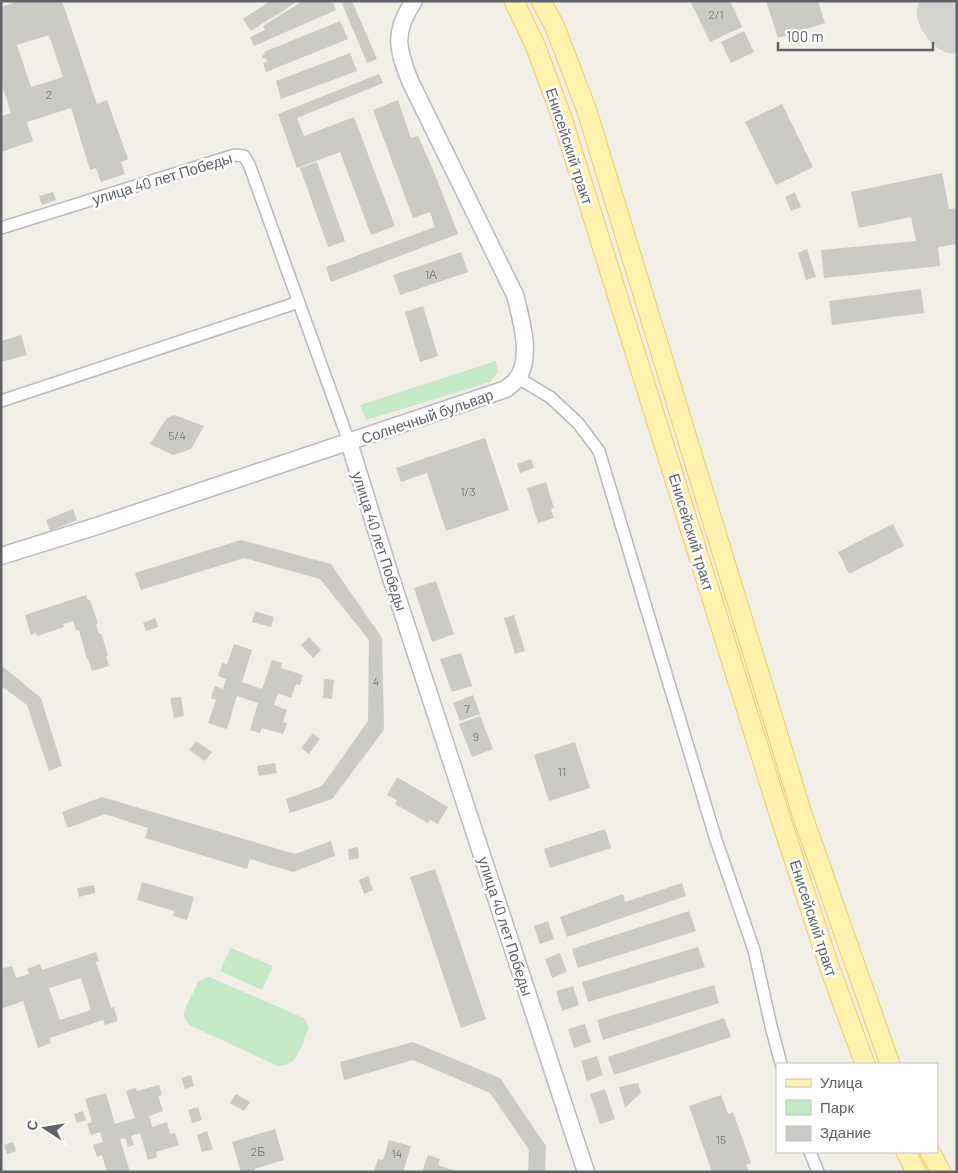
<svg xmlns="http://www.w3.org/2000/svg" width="958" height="1173" font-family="Barlow,sans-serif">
<rect width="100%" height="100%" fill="#f1efe8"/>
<path fill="#c5e8c5" d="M496 361 498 372 490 382 366 420 360 405Z
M231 948 273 966 262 990 220 971Z
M209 977 304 1018 309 1027 307 1032C301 1047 297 1066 278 1066L189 1025 184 1017V1011L199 981Z"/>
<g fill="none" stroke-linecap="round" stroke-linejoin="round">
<path stroke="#d4d3d0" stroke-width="70" d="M952 12 957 19"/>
</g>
<path fill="#cccac5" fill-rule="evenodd" d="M19 1H62L97 104 107 100 128 159 121 162 125 174 101 182 96 168 90 170 71 108 27 122 33 141 1 152V116L11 113 1 82V7ZM49 35 63 77 31 87 17 45Z
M270 1H298L251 31 243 19Z
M303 1H332L336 10 254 46 250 37 265 30 263 26Z
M341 1H352L377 59 367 63Z
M690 1H730L742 27 710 42Z
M766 1H818L825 23 778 38Z
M340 21 348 39 266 72 263 63 268 61 266 58 263 59 262 56 265 54 264 52Z
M744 31 754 52 731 63 721 42Z
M350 53 357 71 281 99 276 81Z
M379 74 383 83 297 118 304 136 354 117 395 226 371 235 340 152 297 168 278 114Z
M398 100 411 138 418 136 434 172 458 234 331 282 326 267 435 227 430 212 413 218 373 110Z
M782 104 813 167 776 185 745 122Z
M317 162 345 241 328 247 300 168Z
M942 173 949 209 957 208V244L938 247 940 266 824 278 821 250 916 241 911 217 859 228 851 192Z
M53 192 56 200 42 205 39 196Z
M795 192 801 207 791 211 785 197Z
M807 249 816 277 806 280 798 253Z
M461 252 468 272 400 295 393 275Z
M921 289 924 313 832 325 829 301Z
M423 306 438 356 420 362 405 312Z
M21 335 27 355 1 362V341Z
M174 415 204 426 191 449 173 455 150 444 167 418Z
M485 438 509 510 446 531 427 473 401 482 396 468Z
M531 459 534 468 520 473 517 464Z
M546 482 554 508 551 509 554 518 538 523 527 488Z
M73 509 77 520 50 531 46 520Z
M893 524 904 546 849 574 838 552Z
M241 540 331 564 382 638 384 730 332 799 290 813 286 799 322 786 368 721 369 640 320 579 244 558 141 590 135 573Z
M436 581 454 634 432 642 414 588Z
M86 595 88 600H90L98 623 96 624 99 634 101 633 108 655 106 656 109 666 92 671 88 659H87L79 630 76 631 73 621 63 624 64 627 37 636 36 633 31 635 25 615Z
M255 611 274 617 271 627 252 622Z
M514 615 525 651 515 654 504 618Z
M155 618 158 627 146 631 143 623Z
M309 637 321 650 313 658 301 645Z
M234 644 252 650 242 682 262 689 272 660 282 663 281 668 303 675 300 685 296 684 291 698 278 693 274 705 287 710 283 722 287 723 283 734 262 728 260 733 250 730 258 703 237 696 227 729 208 723 216 700 211 698 215 686 223 689 226 679 218 676 222 663 227 664Z
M461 653 472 686 452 692 440 659Z
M1 665 41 698 62 766 49 771 27 705 1 686Z
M324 679 334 680 332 699 323 698Z
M473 695 480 714 460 721 453 703Z
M181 697 184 716 174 718 170 698Z
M480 716 493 749 472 757 459 724Z
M313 733 320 739 309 754 301 748Z
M196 741 212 752 205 761 189 750Z
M575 742 590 788 549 801 534 755Z
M275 763 277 773 259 776 257 766Z
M397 777 448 807 438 824 430 820 428 823 395 804 397 800 387 795Z
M102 797 295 854 331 841 335 856 293 872 250 859 247 869 145 838 148 828 105 814 68 828 62 812Z
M605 829 611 848 550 868 544 849Z
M358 847 359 858 349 860 348 849Z
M435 869 486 1019 461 1028 410 877Z
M368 876 373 890 364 894 359 880Z
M142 882 194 897 187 920 173 916 174 911 137 900Z
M682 883 686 896 567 937 560 917 623 894 625 902Z
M94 885 95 893 79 897 77 888Z
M689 911 696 931 578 968 572 949Z
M548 921 554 939 540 944 534 926Z
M698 947 705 967 588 1002 582 982Z
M96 952 99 961 96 962 111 1008 114 1007 118 1021 105 1025 103 1020 50 1038 51 1043 38 1048 23 1001 1 1009V969L12 966 16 978 29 974 27 969 40 964 42 970ZM81 978 91 1010 60 1020 49 988Z
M560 953 567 972 552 978 545 959Z
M714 985 719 1003 603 1040 597 1020Z
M573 986 579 1005 562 1011 556 991Z
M724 1018 731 1037 614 1075 608 1057Z
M585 1024 591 1042 574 1048 568 1029Z
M413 1042 500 1078 546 1146 545 1172H528L529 1150 490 1093 413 1060 344 1080 340 1062Z
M597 1056 603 1075 587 1081 581 1061Z
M191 1075 194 1086 185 1089 181 1078Z
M638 1083 641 1093 625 1108 619 1087Z
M159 1085 162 1095 158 1096 163 1111 149 1116 152 1127 167 1122 170 1134 175 1133 179 1145 156 1152 157 1157 148 1160 140 1133 131 1136 134 1145 128 1147 125 1138 120 1139 130 1172H107L102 1155 97 1157 93 1145 103 1142 100 1132 91 1135 87 1124 92 1122 85 1099 106 1093 115 1124 135 1118 126 1091 136 1088 137 1091Z
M605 1089 615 1119 600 1124 590 1094Z
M236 1094 250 1102 244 1111 230 1103Z
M721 1095 728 1114 733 1112 751 1163 746 1165 749 1172H712L689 1106Z
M198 1107 202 1120 192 1123 188 1110Z
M83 1111 86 1120 77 1123 74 1114Z
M275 1129 284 1160 254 1169 255 1172H241L232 1142Z
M207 1131 213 1149 202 1152 197 1135Z
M389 1140 411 1146 403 1172 374 1171 378 1159 383 1160Z
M13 1142 16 1151 7 1154 4 1145Z
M428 1155 440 1159 438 1165 459 1172H422Z"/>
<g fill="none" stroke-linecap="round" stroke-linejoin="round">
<g stroke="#b5b8bc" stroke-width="14">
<path id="street" d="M1 228 235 155 244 156 249 164 349 442
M518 378 550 397 578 423 599 451 716 840 754 950 771 1026 781 1064
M1 401 299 302
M810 1152 818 1172"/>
</g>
<g stroke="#b6babf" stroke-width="19">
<path id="secondary" d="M349 442 391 578 586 1172
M1 556 97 526 506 389C509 386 514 383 517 379 533 358 521 319 515 295L410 81C397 48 393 32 414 1"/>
</g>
<g stroke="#f2c960" stroke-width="21">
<path id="primary" d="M514 1 535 45 562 118 782 823 829 966 865 1064
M541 1 555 27 587 111 803 817 890 1064
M906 1152 916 1172
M930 1152 941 1172"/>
</g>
<use href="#street" stroke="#fff" stroke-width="11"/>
<use href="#secondary" stroke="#fff" stroke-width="16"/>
<use href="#primary" stroke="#fff2af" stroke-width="19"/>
</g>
<g text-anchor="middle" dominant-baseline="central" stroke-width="5" stroke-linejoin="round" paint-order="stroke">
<g font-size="12" fill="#7a7d7f">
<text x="716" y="14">2/1</text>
<text x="49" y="94">2</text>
<text x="431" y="274">1А</text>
<text x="177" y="435">5/4</text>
<text x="468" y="491">1/3</text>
<text x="376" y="681">4</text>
<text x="467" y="708">7</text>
<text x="476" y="736">9</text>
<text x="562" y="771">11</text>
<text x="721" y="1139">15</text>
<text x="258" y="1151">2Б</text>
<text x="397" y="1153">14</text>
</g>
<g font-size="15" fill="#5f6368" stroke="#fff">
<text transform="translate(570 146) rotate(72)">Енисейский тракт</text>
<text transform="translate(162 178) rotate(-17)">улица 40 лет Победы</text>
<text transform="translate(427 416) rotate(-19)">Солнечный бульвар</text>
<text transform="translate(692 532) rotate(73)">Енисейский тракт</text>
<text transform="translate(380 541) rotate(72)">улица 40 лет Победы</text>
<text transform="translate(814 918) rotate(72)">Енисейский тракт</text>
<text transform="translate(506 926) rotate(72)">улица 40 лет Победы</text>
</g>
</g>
<rect width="958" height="1173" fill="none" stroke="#5f6368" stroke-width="5"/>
<rect x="776" y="1063" width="162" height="90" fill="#ffffff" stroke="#bfc1c3"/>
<rect x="786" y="1079" width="25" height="8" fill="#fff2af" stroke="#bfc1c3"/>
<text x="820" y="1088" font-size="15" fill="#5f6368">Улица</text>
<rect x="786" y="1100" width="25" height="15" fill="#c5e8c5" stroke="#bfc1c3"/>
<text x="820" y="1113" font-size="15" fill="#5f6368">Парк</text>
<rect x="786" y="1126" width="25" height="15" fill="#cccac5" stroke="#bfc1c3"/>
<text x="820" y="1138" font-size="15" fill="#5f6368">Здание</text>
<g transform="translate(45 1128) rotate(282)" stroke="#ffffff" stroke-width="4" paint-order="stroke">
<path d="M0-4L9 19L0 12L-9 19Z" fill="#5f6368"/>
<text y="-8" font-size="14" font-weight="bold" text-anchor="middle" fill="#5f6368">С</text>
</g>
<path d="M778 42v8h155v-8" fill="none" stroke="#5f6368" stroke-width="2.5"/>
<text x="786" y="42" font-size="15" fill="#5f6368" stroke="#ffffff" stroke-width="4" paint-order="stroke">100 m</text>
</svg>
